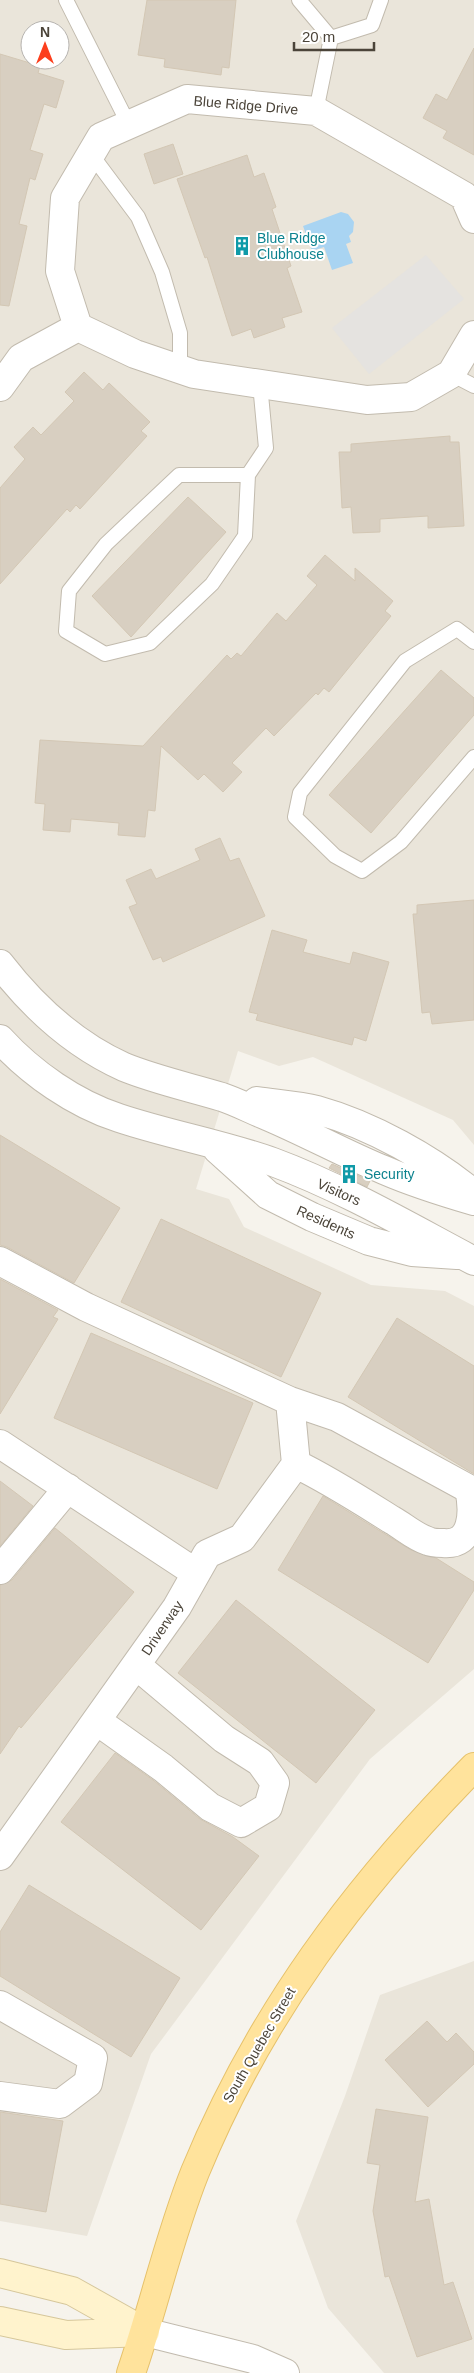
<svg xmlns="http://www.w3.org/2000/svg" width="474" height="2373" font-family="Arial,sans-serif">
<rect width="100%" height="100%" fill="#f6f3ec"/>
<path fill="#eae5da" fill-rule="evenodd" d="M0 0H474V1145L453 1120 313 1057 279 1066 238 1051 196 1189 229 1199 244 1227 371 1285 445 1291 474 1306V1669L370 1759 151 2054 87 2236 0 2221ZM30 30H60V60H30Z
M474 1961V2373H384L328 2308 296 2221 345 2096 380 1995Z"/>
<path fill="#e5e3e0" d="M426 255 464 299 369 374 332 328Z"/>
<path fill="#a9d4f2" d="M341 212 348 214 354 222 353 232 349 236 351 242 346 244 353 263 332 270 324 247 312 251 303 226Z"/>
<path fill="#d8cfc1" stroke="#d3c7b4" d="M147 0H236L229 68 222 67 221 75 164 67 165 59 138 55Z
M474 48V155L443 138 447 131 423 118 436 94 447 100Z
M0 54 40 66 38 73 64 81 56 108 44 104 30 150 43 154 35 180 30 178 19 224 27 226 9 306 0 305Z
M173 144 183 174 154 184 144 154Z
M247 155 254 177 264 173 276 207 272 209 291 266 287 268 302 312 282 318 285 327 254 338 251 329 232 336 207 257 205 258 177 179Z
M84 372 103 390 109 383 150 422 141 431 147 436 80 509 76 505 70 512 67 509 0 584V488L25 459 14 447 33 427 41 435 74 401 65 392Z
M450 436V442H459L464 526 428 528V516L380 519V532L353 533 351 507 342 508 339 452H351V444Z
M188 497 226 532 131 637 92 596Z
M325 555 355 581V568L393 601 385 611 391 616 329 692 324 688 318 695 316 693 274 736 266 728 232 763 242 772 223 792 204 774 198 780 161 746 155 811 148 810 145 837 118 835 119 823 71 819 70 832 43 830 45 804 35 803 40 740 143 746 227 655 231 659 237 653 241 656 277 613 286 621 317 585 307 576Z
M441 670 474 698V715L371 833 329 795Z
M220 838 230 861 239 858 265 916 163 962 161 957 153 960 129 907 137 904 126 880 151 869 156 879 200 860 195 849Z
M474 900V1020L432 1024 430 1012 422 1013 413 914H417V905Z
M272 930 307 940 303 952 350 964 353 952 389 962 366 1041 354 1037 352 1045 256 1020 258 1014 249 1012Z
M0 1135 120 1208 74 1283 7 1247 0 1245Z
M332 1164 370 1181 367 1187 329 1168Z
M161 1219 321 1293 281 1377 121 1302Z
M0 1279 58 1310 53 1317 58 1319 0 1414Z
M397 1318 474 1366V1474L348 1397Z
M91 1333 253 1403 217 1489 54 1418Z
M0 1481 33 1506 0 1546Z
M323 1496 411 1550 436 1558 474 1582V1590L428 1663 278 1570Z
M55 1528 134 1592 21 1728 19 1726 0 1754V1585L12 1580Z
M236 1600 375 1710 316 1783 178 1673Z
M115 1753 153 1780 200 1819 233 1837 259 1856 201 1930 61 1822Z
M29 1885 180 1978 131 2057 0 1976V1932Z
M427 2021 447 2042 456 2033 474 2052V2064L428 2107 385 2060Z
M376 2109 428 2117 415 2202 429 2199 444 2285 453 2282 472 2339 417 2357 389 2276 385 2277 373 2211 380 2165 367 2163Z
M0 2112 63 2121 46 2212 0 2204Z"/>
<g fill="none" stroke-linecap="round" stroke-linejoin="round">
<g stroke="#c2bbae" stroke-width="16">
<path id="lane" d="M66 0 129 125
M299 0 331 38
M331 38 372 25 381 0
M316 111 331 38
M91 154 138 217 162 272 180 333V370
M451 374 474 386
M248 475H179L106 544 69 591 66 631 105 654 150 643 212 584 245 536 248 475 266 448 260 384
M474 642 457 629 405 661 300 793 295 817 335 856 362 871 401 842 474 757"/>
</g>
<g stroke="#c2bbae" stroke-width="30">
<path id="street" d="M474 219 464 196 316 111 187 99 101 137 65 198 60 271 78 327 135 354 194 374 367 400 411 397 451 374 474 335
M0 387 21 358 78 327
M0 964C34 1008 73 1044 124 1067 156 1080 189 1087 222 1097 237 1102 252 1110 267 1116 307 1133 345 1154 384 1170 414 1183 443 1192 474 1201
M0 1039C31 1073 75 1104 119 1118 170 1135 223 1144 273 1162 343 1188 408 1226 474 1261
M257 1101C277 1104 298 1105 317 1110 371 1125 432 1159 474 1194
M217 1149 268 1195 312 1217 369 1241 412 1252 457 1255
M0 1261 86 1307 290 1401 337 1417 469 1489C474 1511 474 1546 443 1543 438 1543 432 1543 428 1541 415 1537 403 1526 392 1520 360 1500 329 1480 296 1464
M0 1444 196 1573
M0 1570 68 1488
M97 1721 163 1768 210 1807 241 1823 268 1807 275 1783 260 1762 224 1739 136 1665
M0 1856 177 1607 207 1554 242 1538 296 1464 290 1401
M0 2005 93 2058 88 2083 60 2104 0 2096
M145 2332 253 2359 285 2373"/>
</g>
<g stroke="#d6c79b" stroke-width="30">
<path id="secondary" d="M0 2273 72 2291 145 2332
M0 2321 66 2335 145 2332"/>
</g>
<g stroke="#e6c16a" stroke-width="30">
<path id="primary" d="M131 2373C154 2306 169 2237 195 2172 260 2014 355 1888 474 1767"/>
</g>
<use href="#lane" stroke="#fff" stroke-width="14"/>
<use href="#street" stroke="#fff" stroke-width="28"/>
<use href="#secondary" stroke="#fff3cd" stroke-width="28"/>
<use href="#primary" stroke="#ffe39c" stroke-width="28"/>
</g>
<defs>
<g id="building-bare" transform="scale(1.5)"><path d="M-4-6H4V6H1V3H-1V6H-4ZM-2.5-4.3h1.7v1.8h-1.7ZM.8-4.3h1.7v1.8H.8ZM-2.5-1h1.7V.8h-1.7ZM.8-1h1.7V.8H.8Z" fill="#0f9aa8" stroke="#fff" stroke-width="2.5" paint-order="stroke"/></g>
</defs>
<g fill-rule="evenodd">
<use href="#building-bare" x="242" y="246"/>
<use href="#building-bare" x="349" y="1174"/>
</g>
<g text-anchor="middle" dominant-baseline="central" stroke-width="4" stroke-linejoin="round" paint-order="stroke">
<g font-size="14" fill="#4b4439" stroke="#fff">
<text transform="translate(246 105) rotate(5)">Blue Ridge Drive</text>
<text transform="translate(339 1192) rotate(24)">Visitors</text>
<text transform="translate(326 1222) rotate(24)">Residents</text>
<text transform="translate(162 1628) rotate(-56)">Driverway</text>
<text transform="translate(259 2045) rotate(-60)">South Quebec Street</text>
</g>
<g font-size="14" fill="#0d838f" stroke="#fff" text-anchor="start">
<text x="257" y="238">Blue Ridge<tspan x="257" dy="16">Clubhouse</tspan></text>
<text x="364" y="1174">Security</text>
</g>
</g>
<g transform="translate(45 45)"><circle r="24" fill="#ffffff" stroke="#b7b4b0"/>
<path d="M0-4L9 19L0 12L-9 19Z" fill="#fc3f1d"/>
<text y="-8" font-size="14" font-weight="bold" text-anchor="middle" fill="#4b4439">N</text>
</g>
<path d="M294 42v8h80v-8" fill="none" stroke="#4b4439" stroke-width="2.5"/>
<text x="302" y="42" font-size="15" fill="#4b4439" stroke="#ffffff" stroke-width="4" paint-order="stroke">20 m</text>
</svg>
